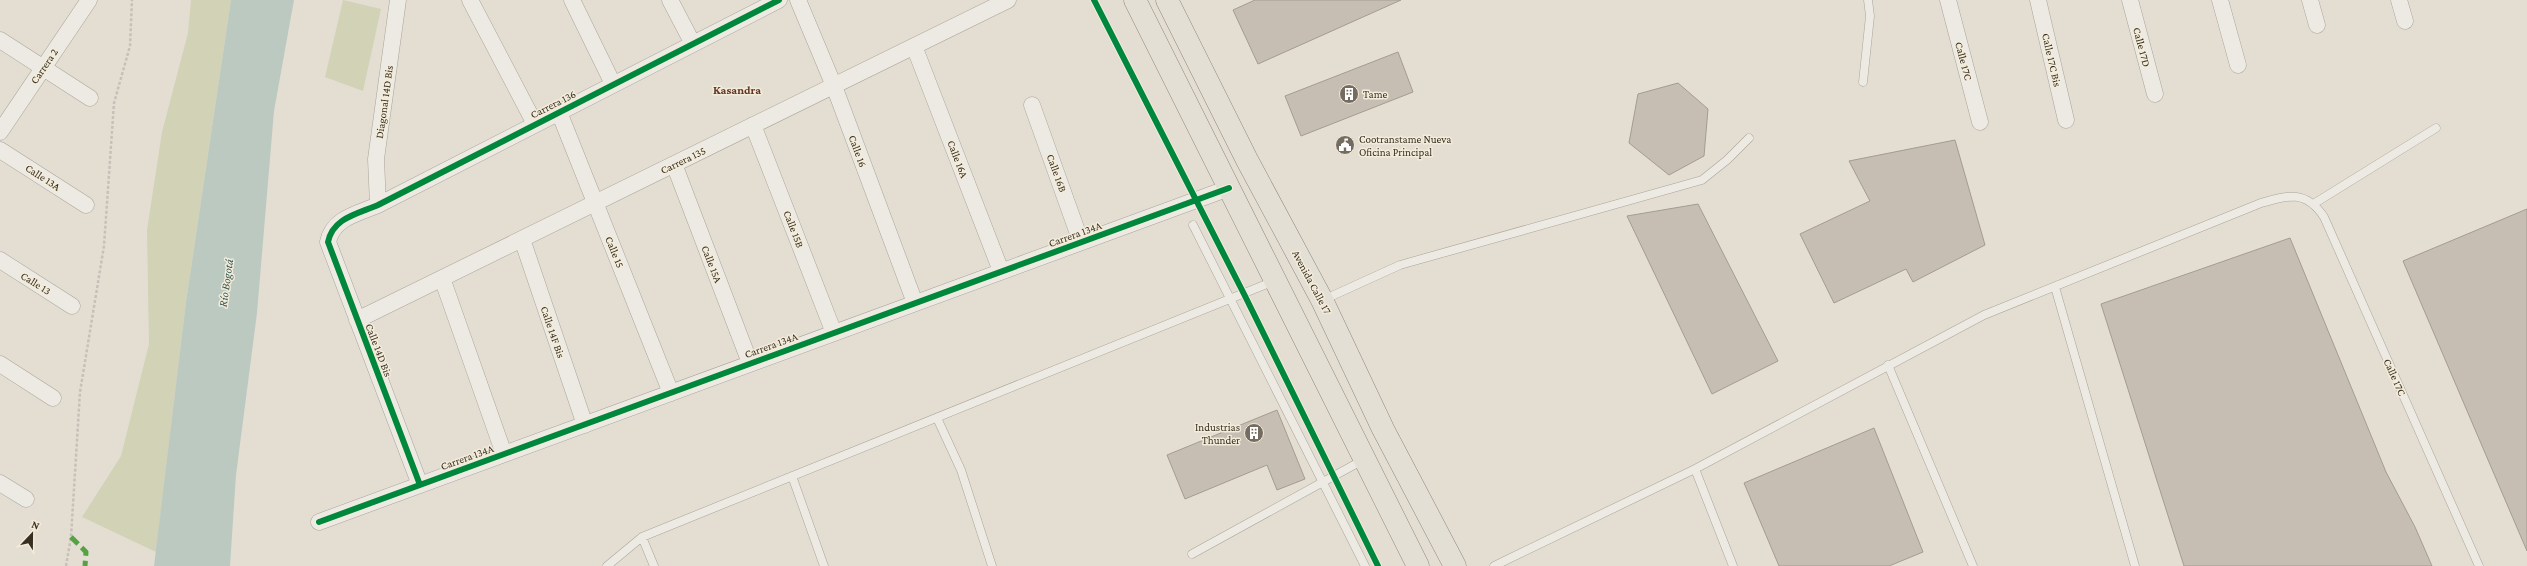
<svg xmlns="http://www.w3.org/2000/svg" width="2527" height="566" font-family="'Crimson Pro',serif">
<rect width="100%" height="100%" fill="#e4ded2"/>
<path fill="#d1d2b6" d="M191 0H231L186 302 156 552 82 517 121 456 149 344 147 230 162 132 188 33Z
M343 0 381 9 363 91 325 77Z"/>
<path fill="#bcc9c1" d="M231 0H294L274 111 257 313 236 475 230 566H154L186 302Z"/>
<path fill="#c7beb3" stroke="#a49b91" d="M1255 0H1401L1258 64 1233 10Z
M1398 52 1413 92 1301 136 1285 96Z
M1678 83 1708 109 1704 156 1669 175 1629 143 1638 94Z
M1955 140 1985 245 1913 282 1906 269 1834 303 1800 234 1870 201 1849 161Z
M1698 204 1778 361 1712 394 1627 216Z
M2527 209V551L2403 261Z
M2290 238 2386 472 2415 527 2432 566H2184L2101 304Z
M1277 410 1305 479 1277 490 1267 465 1185 499 1167 455Z
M1874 428 1923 552 1889 566H1779L1744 483Z"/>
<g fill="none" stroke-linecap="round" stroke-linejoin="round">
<g stroke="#aaa49a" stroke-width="9">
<path id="lane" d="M1863 82 1870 16 1868 0
M2315 203 2436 128
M1193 225 1365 566
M2055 287 2135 566
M1323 300 1400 265 1702 180 1727 160 1749 138
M1888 365 1973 566
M937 418 961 470 992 566
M1695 469 1733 566
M792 476 824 566
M642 537 654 566
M1192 554 1363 460
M607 566 642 537 1274 281
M1494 566 1695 469 1984 315 2261 203C2289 195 2306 190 2324 217L2479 566"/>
</g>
<g stroke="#aaa49a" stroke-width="17">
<path id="street" d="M470 0 535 124
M572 0 613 84
M670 0 693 44
M798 0 834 86 915 303
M1948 0 1980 122
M2038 0 2066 120
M2130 0 2155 94
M2220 0 2238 65
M2310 0 2317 25
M2399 0 2405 21
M0 40 90 98
M914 46 1001 271
M1032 105 1081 242
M559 112 671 393
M753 125 834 333
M0 132 89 0
M0 150 86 205
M674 164 750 363
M378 205 376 159 398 0
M522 239 585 425
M0 260 72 306
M442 278 504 454
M357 320 1008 0
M0 364 53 398
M0 483 26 499
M420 485 328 242C333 218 357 214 378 205L779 0
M319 522 1229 188"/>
</g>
<g stroke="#8f8981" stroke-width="23">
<path id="primary" d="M1135 0 1418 566
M1167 0 1247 160 1322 300 1383 429 1455 566"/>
</g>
<path stroke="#c5c1b9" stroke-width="2.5" stroke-dasharray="3 2" stroke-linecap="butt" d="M66 566 71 537 80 392 104 246 114 103 130 46 132 0"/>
<use href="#lane" stroke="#eceae3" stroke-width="8"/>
<use href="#street" stroke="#eceae3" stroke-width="16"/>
<use href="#primary" stroke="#e4dfd5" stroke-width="22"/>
<path stroke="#53a441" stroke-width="5" stroke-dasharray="10 5" stroke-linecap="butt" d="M71 537 86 552 85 566"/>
<g stroke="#f3ecda" stroke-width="8">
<path id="cycleway" d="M1094 0 1244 294 1378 566
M420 485 328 242C333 218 357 214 378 205L779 0
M319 522 1229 188"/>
</g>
<use href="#cycleway" stroke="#00873e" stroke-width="6"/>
</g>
<defs>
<g id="building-disc" transform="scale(1)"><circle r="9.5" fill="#746c60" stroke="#f3ecda"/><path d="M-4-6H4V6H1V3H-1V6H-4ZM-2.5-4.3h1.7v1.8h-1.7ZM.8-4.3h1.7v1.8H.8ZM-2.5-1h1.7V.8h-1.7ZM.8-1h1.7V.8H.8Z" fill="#fff"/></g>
<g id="civic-disc" transform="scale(1)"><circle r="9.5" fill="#746c60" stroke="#f3ecda"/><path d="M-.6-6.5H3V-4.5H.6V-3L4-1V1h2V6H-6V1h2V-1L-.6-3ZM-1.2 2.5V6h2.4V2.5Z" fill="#fff"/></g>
</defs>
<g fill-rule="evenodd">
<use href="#building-disc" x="1349" y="94"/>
<use href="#civic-disc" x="1345" y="145"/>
<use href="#building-disc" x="1254" y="433"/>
</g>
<g text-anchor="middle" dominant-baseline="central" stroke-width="3" stroke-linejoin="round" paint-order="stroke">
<g font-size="11" fill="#382e22" stroke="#f3ecda">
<text transform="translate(2142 47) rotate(75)">Calle 17D</text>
<text transform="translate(2052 60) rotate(77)">Calle 17C Bis</text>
<text transform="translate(1964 61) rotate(75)">Calle 17C</text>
<text transform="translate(44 66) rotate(-56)">Carrera 2</text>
<text transform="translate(384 102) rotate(-82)">Diagonal 14D Bis</text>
<text transform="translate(553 104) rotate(-27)">Carrera 136</text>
<text transform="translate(858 151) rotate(70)">Calle 16</text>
<text transform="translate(958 159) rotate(69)">Calle 16A</text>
<text transform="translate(683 160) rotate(-26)">Carrera 135</text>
<text transform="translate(1057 173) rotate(70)">Calle 16B</text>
<text transform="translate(43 177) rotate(33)">Calle 13A</text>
<text transform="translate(794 229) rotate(69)">Calle 15B</text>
<text transform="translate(1075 234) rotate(-20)">Carrera 134A</text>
<text transform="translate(615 252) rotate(68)">Calle 15</text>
<text transform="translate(712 264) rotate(69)">Calle 15A</text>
<text transform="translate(1312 282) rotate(62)">Avenida Calle 17</text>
<text transform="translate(36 283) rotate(32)">Calle 13</text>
<text transform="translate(553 332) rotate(71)">Calle 14F Bis</text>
<text transform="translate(771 345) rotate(-20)">Carrera 134A</text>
<text transform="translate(379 350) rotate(69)">Calle 14D Bis</text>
<text transform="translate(2395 377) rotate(66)">Calle 17C</text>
<text transform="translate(467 457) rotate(-20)">Carrera 134A</text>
</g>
<g font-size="11" fill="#382e22" stroke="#f3ecda" text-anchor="start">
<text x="1363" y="94">Tame</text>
<text x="1359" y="139">Cootranstame Nueva<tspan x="1359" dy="13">Oficina Principal</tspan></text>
<text x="1240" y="427" text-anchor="end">Industrias<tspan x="1240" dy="13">Thunder</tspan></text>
</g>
<g font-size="12" font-weight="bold" fill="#603426" stroke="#f3ecda">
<text x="737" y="90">Kasandra</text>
</g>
<g font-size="12" font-style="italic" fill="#335655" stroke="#f3ecda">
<text transform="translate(226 283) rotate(-82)">Río Bogotá</text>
</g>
</g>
<g transform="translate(32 534) rotate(22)" stroke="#f3ecda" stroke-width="3" paint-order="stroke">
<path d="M0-3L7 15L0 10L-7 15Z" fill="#382e22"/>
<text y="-6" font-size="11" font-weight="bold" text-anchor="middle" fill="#382e22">N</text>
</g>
</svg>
